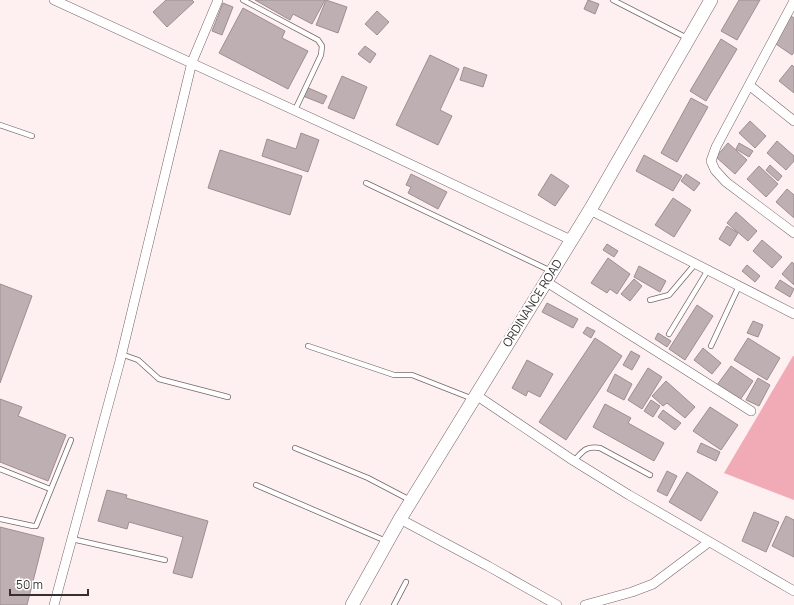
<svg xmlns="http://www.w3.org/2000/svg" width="794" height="605" font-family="Manrope,sans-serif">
<rect width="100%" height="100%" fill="#feeff1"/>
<path fill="#f0abb7" d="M793 356H794V500L724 473Z"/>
<path fill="#beb0b2" stroke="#9d8f91" d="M166 0H192L194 2 167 27 153 12Z
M255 0H325L312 24 293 14 290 20Z
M326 0 347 7 338 33 316 25Z
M588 0 599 4 595 14 584 9Z
M739 0H760L737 40 721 31Z
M223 3 233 7 222 35 212 31Z
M243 8 285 31 282 38 308 51 288 89 219 53Z
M377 11 389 22 377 35 365 24Z
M791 16 794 18V52L792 55 773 42Z
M721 39 737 49 706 101 690 91Z
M365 46 376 54 370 63 358 54Z
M430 55 459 69 440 110 452 116 438 145 396 125Z
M792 65 794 67V93L779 81Z
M464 67 487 75 483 87 460 80Z
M342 76 367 87 354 119 328 108Z
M306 87 327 96 323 104 303 96Z
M691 98 708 107 677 162 661 153Z
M750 121 766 136 755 148 739 133Z
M301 133 319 140 308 172 262 156 267 139 296 149Z
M777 141 794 156V161L786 170 767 153Z
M728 143 747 160 735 174 716 157Z
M739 143 753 151 749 157 736 149Z
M220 150 302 176 290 215 208 188Z
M644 155 682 176 673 191 636 171Z
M770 165 782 176 778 181 766 170Z
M759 166 778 184 766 197 747 179Z
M411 174 447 192 438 209 408 193 411 187 406 185Z
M551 174 569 186 555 206 538 195Z
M686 174 700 183 694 191 681 181Z
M787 189 794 195V218L776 202Z
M673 198 691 210 674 237 655 225Z
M736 212 757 231 748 241 727 223Z
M727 226 738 233 730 246 719 239Z
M762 240 782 257 772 268 753 251Z
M607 244 618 251 614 257 603 250Z
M608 258 630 274 617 294 610 289 607 293 591 283Z
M792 262 794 264V285L782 274Z
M747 265 760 276 755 282 742 271Z
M639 266 666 281 660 292 634 277Z
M634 279 642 286 630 301 621 294Z
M780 280 794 289 790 297 775 288Z
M0 284 32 296 0 383Z
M547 303 578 319 573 328 542 312Z
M697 305 713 316 685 360 669 349Z
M753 321 763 325 758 337 747 333Z
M587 327 595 331 591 338 583 333Z
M658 333 671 341 667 347 655 339Z
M595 338 622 356 566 440 539 422Z
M748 338 780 358 767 380 734 360Z
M703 348 721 363 712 374 694 360Z
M631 351 640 356 632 370 623 365Z
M527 360 553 374 540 397 528 391 526 396 512 388Z
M731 366 753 381 740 400 717 385Z
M648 368 662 377 642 409 628 400Z
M615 374 632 384 624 400 607 391Z
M758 378 770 385 759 406 746 400Z
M666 381 695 407 685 418 667 403 663 406 652 396Z
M0 399 22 407 18 416 66 435 48 481 0 462Z
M651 400 660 406 653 417 644 411Z
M605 404 631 418 628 423 664 443 654 461 593 427Z
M710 407 738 425 721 450 693 431Z
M663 410 681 423 675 430 658 417Z
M701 443 720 452 716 461 697 452Z
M667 471 677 476 667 496 657 491Z
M687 472 718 492 701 521 669 502Z
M107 490 127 495 126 498 208 521 192 578 173 573 183 537 129 522 127 529 98 521Z
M754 512 779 522 766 552 742 541Z
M786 516 794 520V557L772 546Z
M0 527 44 538 27 605H0Z"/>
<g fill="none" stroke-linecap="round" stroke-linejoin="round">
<g stroke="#746769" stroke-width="6">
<path id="lane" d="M243 0 318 40 322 46 321 55 295 110
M613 0 687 38
M0 125 32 136
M366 183 551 271
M650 300 669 295 696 263
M669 334 708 270
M308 346 394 375H412L473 399
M711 346 739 286
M121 354 138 360 159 379 228 397
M295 448 368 478 410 500
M574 461C583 451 585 446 600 448L650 475
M0 469 50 489
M256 485 386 541
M0 519 33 526H36L71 440
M72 539 165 560
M394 605 406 582"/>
</g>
<g stroke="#746769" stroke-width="10">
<path id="street" d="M54 0 372 146 571 240
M794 1 716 147 711 161 715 170 726 182 794 233
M749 85 794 121
M590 210 794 314
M545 281 751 411
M476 395 574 461 629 495 794 591
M400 519 488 566 557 605
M54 605 120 361 192 62 218 0
M585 605 632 592 653 584 709 542"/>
</g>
<g stroke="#746769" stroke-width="14">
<path id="secondary" d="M352 605 400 519 590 210 711 0"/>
</g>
<use href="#lane" stroke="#fff" stroke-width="4.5"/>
<use href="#street" stroke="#fff" stroke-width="9"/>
<use href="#secondary" stroke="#fff" stroke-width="13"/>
</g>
<g text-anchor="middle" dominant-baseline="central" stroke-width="4" stroke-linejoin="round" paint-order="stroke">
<g font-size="12" fill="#352f30" stroke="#fff">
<text transform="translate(532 303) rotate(-58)">ORDINANCE ROAD</text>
</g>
</g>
<path d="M10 589v6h78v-6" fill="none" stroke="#352f30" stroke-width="2"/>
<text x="16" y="589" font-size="12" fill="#352f30" stroke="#ffffff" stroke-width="3" paint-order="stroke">50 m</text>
</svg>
